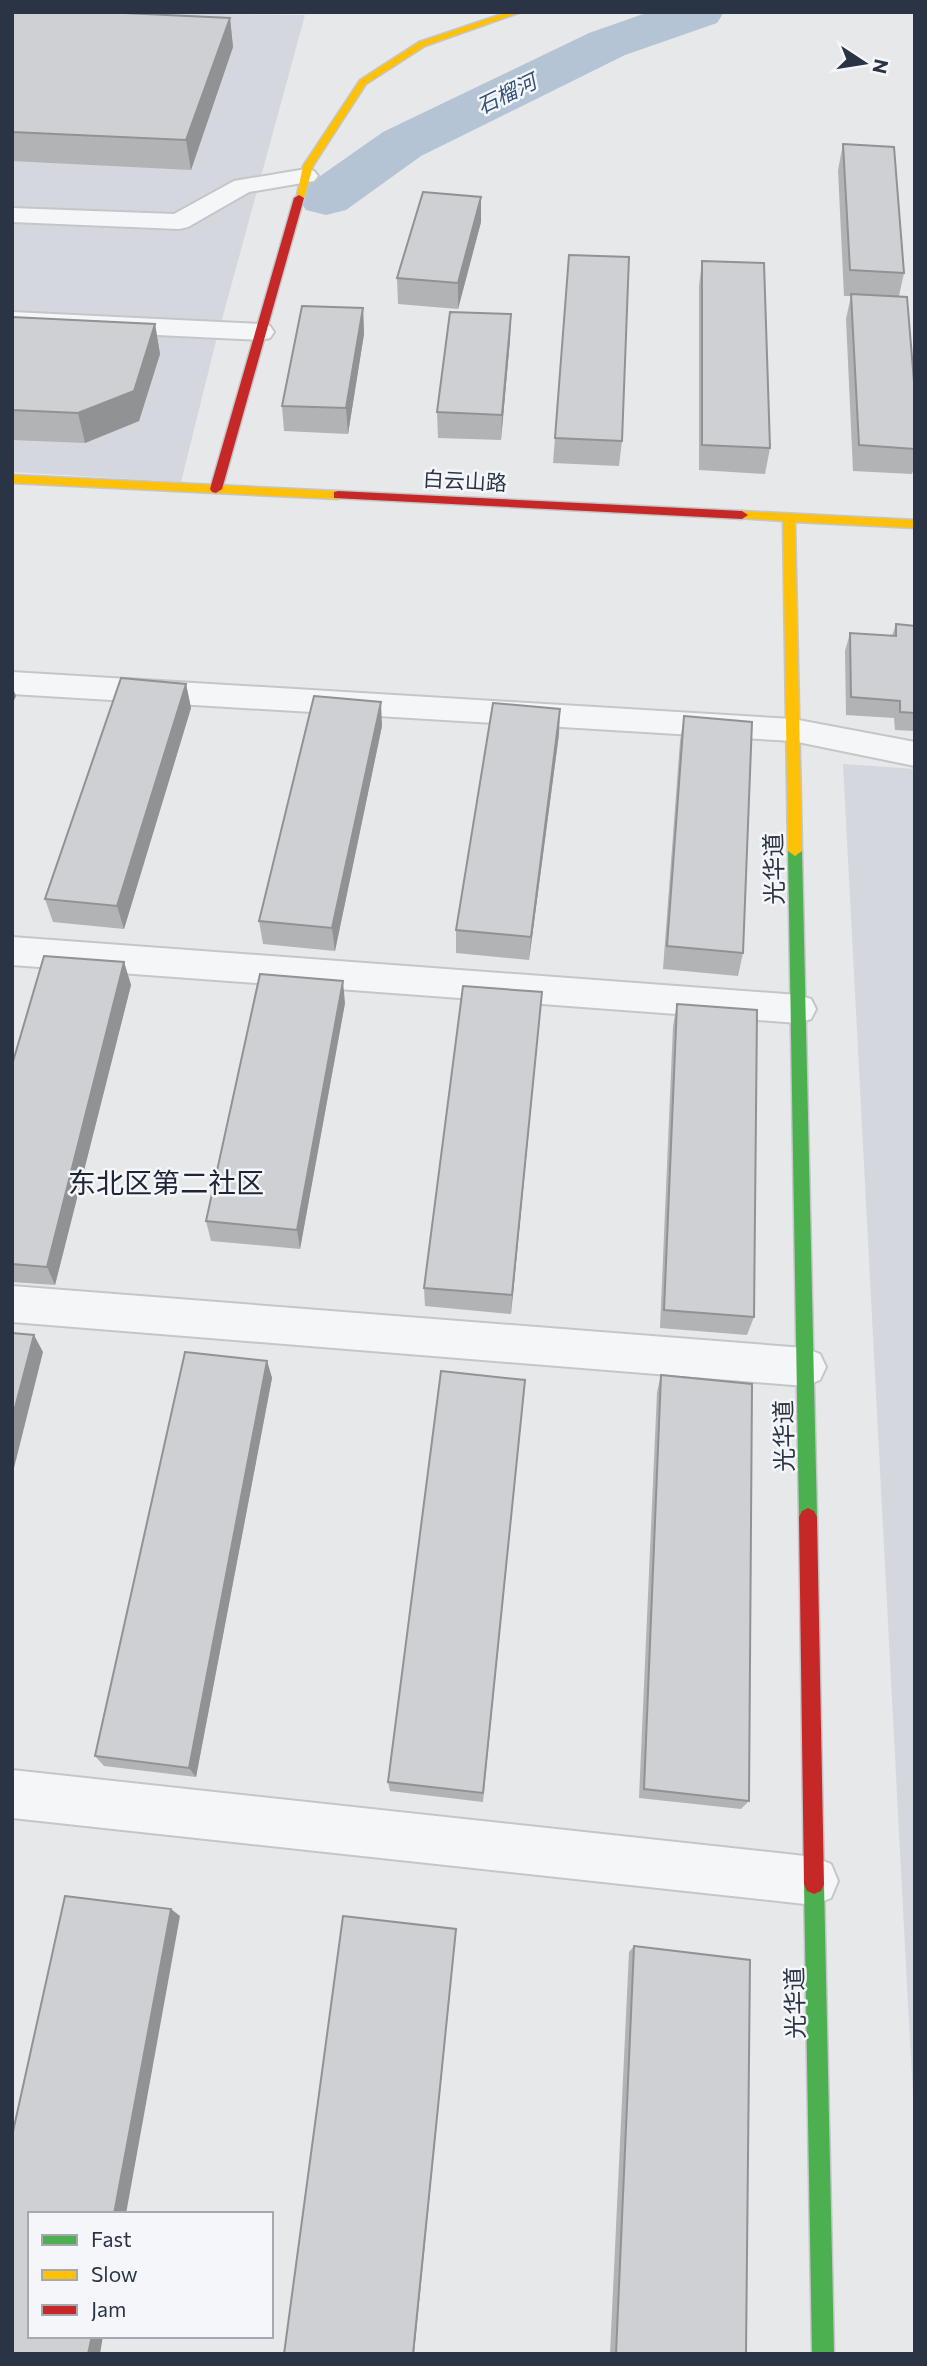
<svg xmlns="http://www.w3.org/2000/svg" width="927" height="2366" font-family="Commissioner,'Noto Sans SC',sans-serif">
<rect width="100%" height="100%" fill="#e6e8ea"/>
<path fill="#d4d7dd" d="M12 12 305 15 215 345 181 482 12 472Z
M843 764 915 769V2129L908 2004Z"/>
<g fill="none" stroke-linecap="round" stroke-linejoin="round">
<path fill="#b4c4d5" fill-rule="evenodd" d="M649 12H724L717 23 625 55 421 156 346 210 326 215 306 210 298 198 306 186 383 132 589 33Z"/>
<g stroke="#c4c6c8" stroke-width="4">
<path id="street" d="M306 169 314 171 318 176 314 181 249 192 188 227 179 229 12 222V208L174 214 234 181Z
M12 312 261 324 270 326 274 332 270 338 261 340 12 328Z
M12 672 793 719 915 742V766L793 741 12 694Z
M12 937 798 995 811 999 816 1009 811 1019 798 1023 12 965Z
M12 1286 805 1348 820 1354 826 1367 820 1380 805 1386 12 1322Z
M12 1770 814 1857 831 1864 838 1881 831 1898 814 1905 12 1818Z"/>
</g>
<g stroke="#c4c6c8" stroke-width="3">
<path id="fast" d="M795 846 802 851 817 1517 814 1523 808 1526 802 1523 799 1517 788 851Z
M814 1874 821 1877 824 1884 834 2354H812L804 1884 807 1877Z"/>
</g>
<g stroke="#c4c6c8" stroke-width="3">
<path id="slow" d="M508 12H521L425 46 366 84 313 166 304 198 296 200 303 166 360 80 419 42Z
M12 475 338 491 344 495 338 499 12 483Z
M742 511 915 520V528L795 522 802 851 795 856 788 851 783 521 738 518V512Z"/>
</g>
<g stroke="#c4c6c8" stroke-width="3">
<path id="jam" d="M299 195 304 198 222 489 216 493 212 492 210 489 294 198Z
M338 491 742 511 748 515 742 519 334 498V492Z
M808 1508 814 1511 817 1517 824 1884 821 1891 814 1894 807 1891 804 1884 799 1517 802 1511Z"/>
</g>
<use href="#street" fill="#f5f6f7" fill-rule="evenodd"/>
<use href="#fast" fill="#4caf50" fill-rule="evenodd"/>
<use href="#slow" fill="#ffc107" fill-rule="evenodd"/>
<use href="#jam" fill="#c62828" fill-rule="evenodd"/>
</g>
<path fill="#b1b3b5" d="M12 12 230 18 233 47 191 170 12 161Z
M843 144 904 273 899 296 915 394V465L912 474 853 471 846 319 851 296H844L838 170Z
M481 222 458 309 398 304 397 278Z
M702 261 770 448 765 474 699 470V286Z
M363 308 364 334 348 434 284 431 282 406Z
M511 314 510 340 501 440 438 438 437 412Z
M12 317 155 324 160 354 139 421 85 443 12 440Z
M555 438 622 441 619 466 553 463Z
M896 624 915 626V731L895 730 894 718 846 715 845 651 850 633 892 636Z
M186 684 191 708 124 929 53 922 45 899Z
M684 716 743 953 738 976 663 969 680 741Z
M382 726 335 951 263 944 259 921Z
M559 734 529 960 456 953V930Z
M124 962 131 985 55 1285 12 1282V1065Z
M345 1003 300 1249 211 1241 206 1221Z
M677 1004 754 1317 747 1335 660 1328 673 1026Z
M540 1015 511 1314 425 1306 424 1288Z
M267 1361 272 1378 196 1777 104 1766 95 1756Z
M661 1375 749 1801 741 1809 639 1798 657 1392Z
M525 1380 483 1802 390 1791 388 1782Z
M634 1946 746 2354H610L629 1952Z"/>
<path fill="#909294" d="M230 18 233 47 191 170 186 140Z
M481 197V222L458 309V283Z
M363 308 364 334 348 434 346 408Z
M511 314 510 340 501 440 502 415Z
M155 324 160 354 139 421 85 443 78 413Z
M186 684 191 708 124 929 117 906Z
M12 686 16 696 12 705Z
M381 702 382 726 335 951 332 928Z
M560 709 559 734 529 960 531 937Z
M124 962 131 985 55 1285 47 1267Z
M343 981 345 1003 300 1249 297 1230Z
M542 992 540 1015 511 1314 512 1295Z
M34 1335 43 1352 12 1476V1419Z
M267 1361 272 1378 196 1777 189 1768Z
M171 1909 180 1916 126 2214H114Z
M456 1929 414 2354H413Z
M92 2336H103L100 2354H88Z"/>
<path fill="#ced0d3" stroke="#909294" stroke-width="2" d="M12 12H103L230 18 186 140 12 132Z
M843 144 894 147 904 273 850 270Z
M423 192 481 197 458 283 397 278Z
M569 255 629 257 622 441 555 438Z
M702 261 764 263 770 448 702 445Z
M851 294 907 297 915 394V449L859 445Z
M302 306 363 308 346 408 282 406Z
M450 312 511 314 502 415 437 412Z
M12 317 155 324 134 391 78 413 12 410Z
M896 624 915 626V713L900 712V701L851 697 850 633 896 636Z
M121 678 186 684 117 906 45 899Z
M314 696 381 702 332 928 259 921Z
M493 703 560 709 531 937 456 930Z
M684 716 752 722 743 953 667 946Z
M44 956 124 962 47 1267 12 1264V1065Z
M260 974 343 981 297 1230 206 1221Z
M463 986 542 992 512 1295 424 1288Z
M677 1004 757 1010 754 1317 664 1310Z
M12 1333 34 1335 12 1419Z
M185 1352 267 1361 189 1768 95 1756Z
M441 1371 525 1380 483 1793 388 1782Z
M661 1375 752 1384 749 1801 644 1789Z
M65 1896 171 1909 114 2214H30V2336H92L88 2354H12V2136Z
M343 1916 456 1929 413 2354H284Z
M634 1946 750 1960 746 2354H616Z"/>
<g text-anchor="middle" dominant-baseline="central" stroke-width="5" stroke-linejoin="round" paint-order="stroke">
<g font-size="21" font-style="italic" fill="#34527a" stroke="#f4f6f9">
<text transform="translate(506 93) rotate(-26)">石榴河</text>
</g>
<g font-size="21" fill="#2b3445" stroke="#f4f6f9">
<text transform="translate(465 480) rotate(3)">白云山路</text>
</g>
<g font-size="24" fill="#2b3445" stroke="#f4f6f9">
<text transform="translate(773 869) rotate(-91)">光华道</text>
<text transform="translate(783 1436) rotate(-91)">光华道</text>
<text transform="translate(794 2003) rotate(-91)">光华道</text>
</g>
<g font-size="28" fill="#1d2536" stroke="#f4f6f9">
<text x="166" y="1182">东北区第二社区</text>
</g>
</g>
<rect width="927" height="2366" fill="none" stroke="#2b3445" stroke-width="28"/>
<rect x="28" y="2212" width="245" height="126" fill="#f4f6f9" stroke="#a4a8b1" stroke-width="2"/>
<rect x="42" y="2235" width="35" height="10" fill="#4caf50" stroke="#a4a8b1" stroke-width="2"/>
<text x="91" y="2247" font-size="21" fill="#2b3445">Fast</text>
<rect x="42" y="2270" width="35" height="10" fill="#ffc107" stroke="#a4a8b1" stroke-width="2"/>
<text x="91" y="2282" font-size="21" fill="#2b3445">Slow</text>
<rect x="42" y="2305" width="35" height="10" fill="#c62828" stroke="#a4a8b1" stroke-width="2"/>
<text x="91" y="2317" font-size="21" fill="#2b3445">Jam</text>
<g transform="translate(864 63) rotate(102)" stroke="#f4f6f9" stroke-width="5" paint-order="stroke">
<path d="M0-5L12 26L0 18L-12 26Z" fill="#2b3445"/>
<text y="-10" font-size="19" font-weight="bold" text-anchor="middle" fill="#2b3445">N</text>
</g>
</svg>
